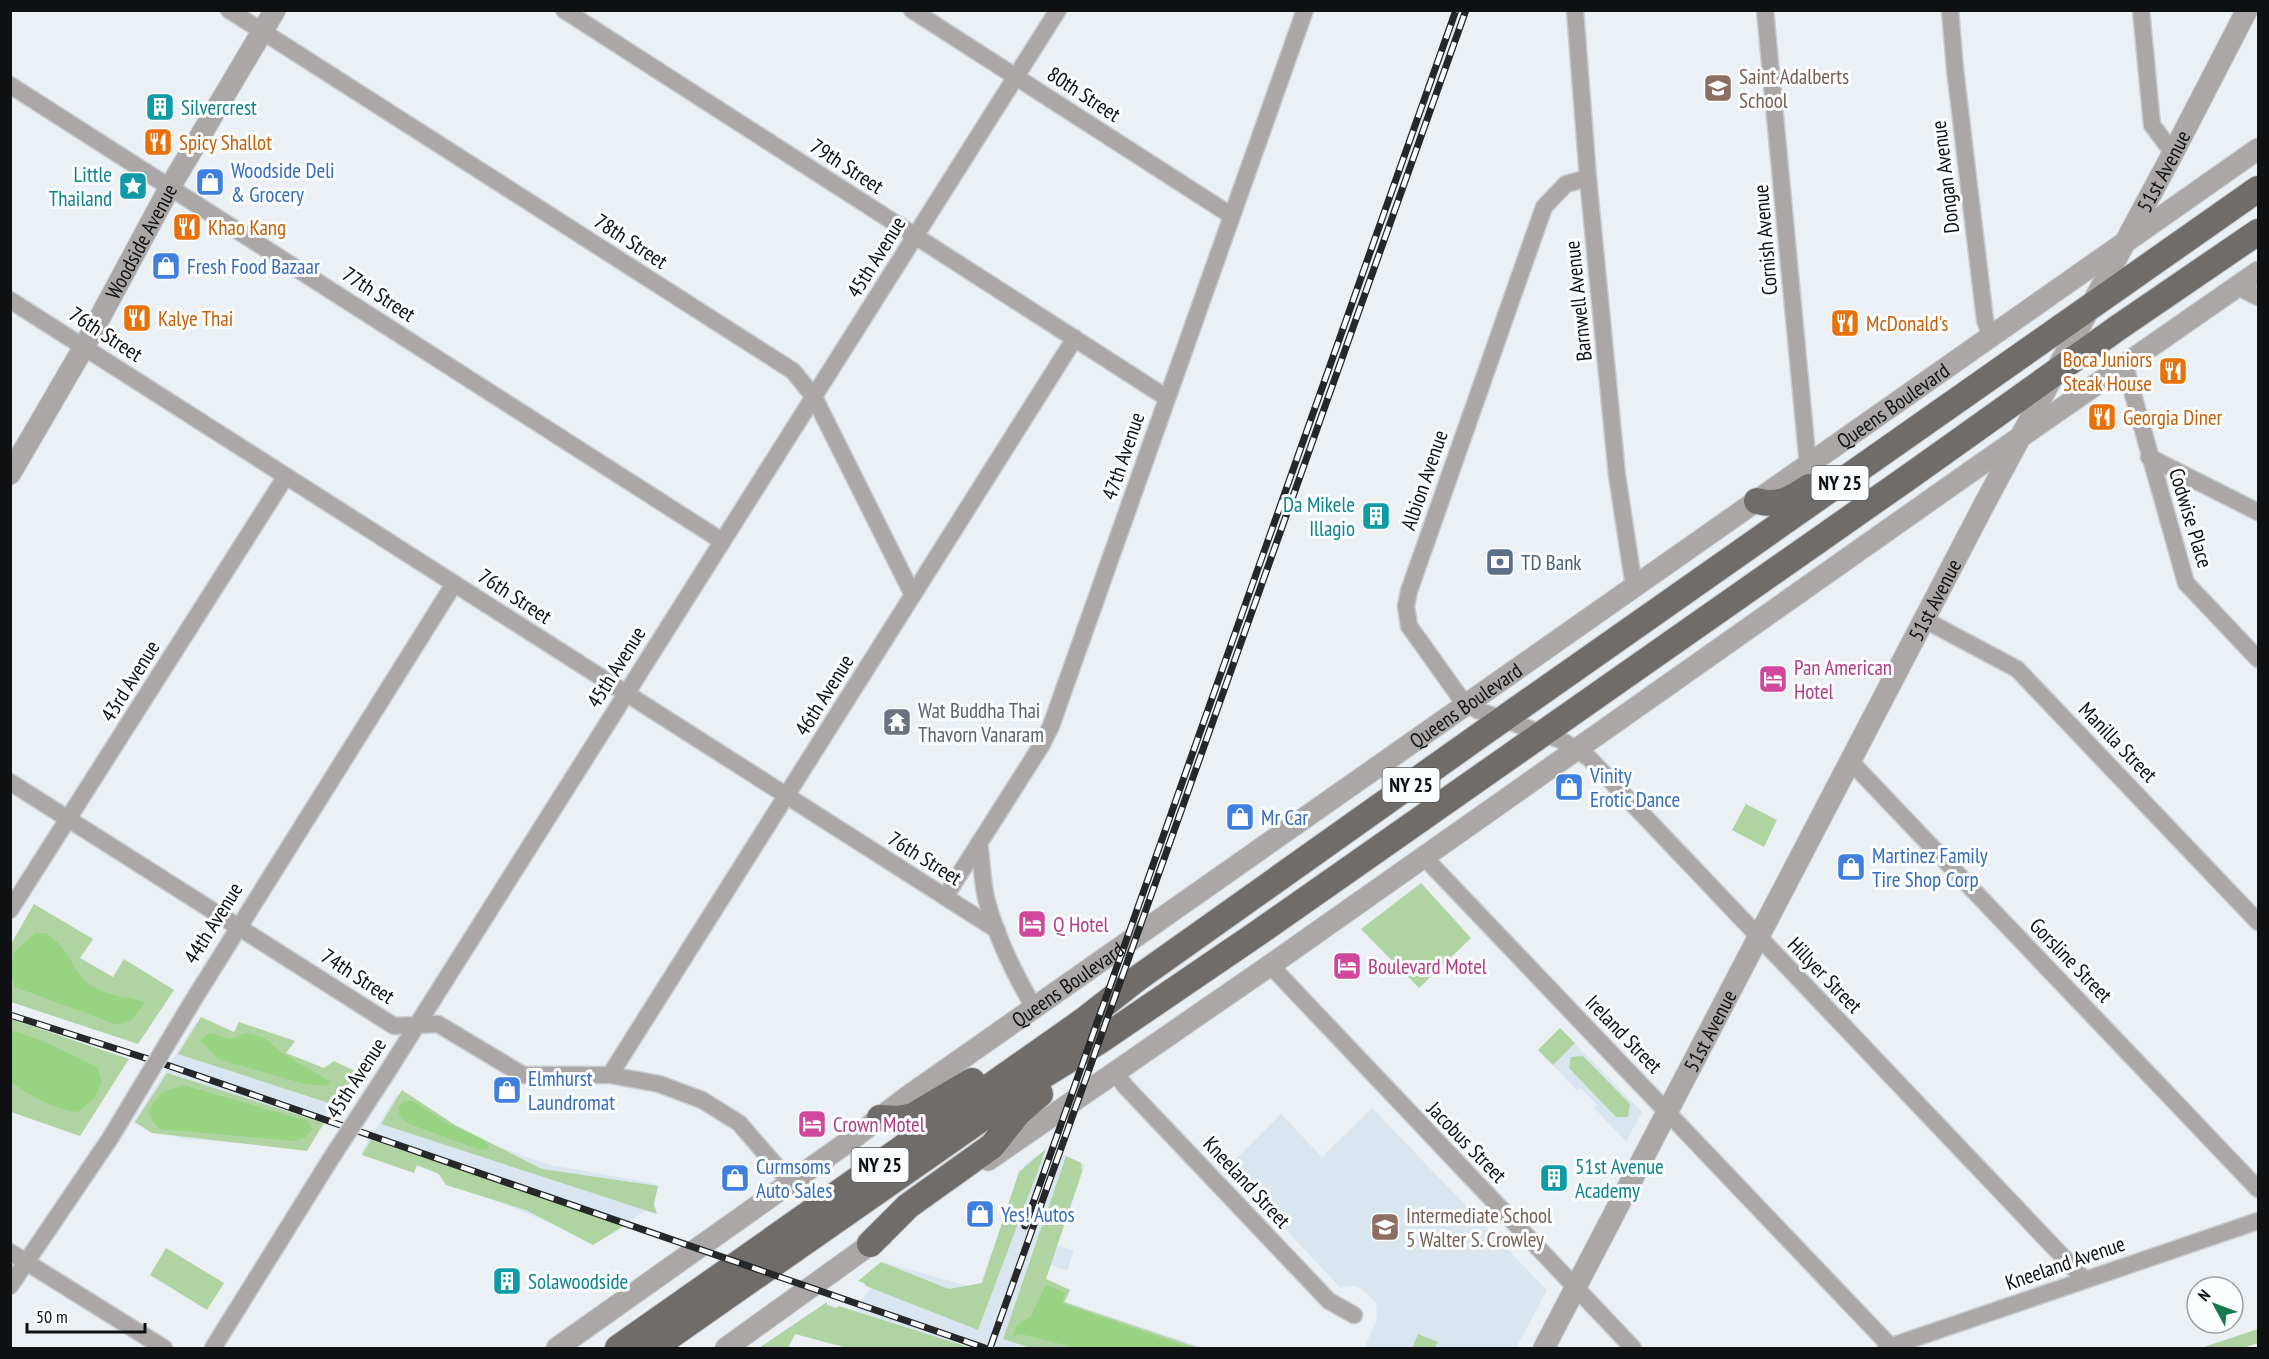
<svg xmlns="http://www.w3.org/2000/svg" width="2269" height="1359" font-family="'PT Sans Narrow',sans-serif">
<rect width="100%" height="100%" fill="#ebf0f4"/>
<path fill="#dae6ef" d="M196 1022 347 1081 305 1147 185 1139 152 1131 133 1123Z
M1560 1028 1642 1112 1626 1142 1594 1108 1597 1105 1581 1088 1577 1090 1538 1050Z
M397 1094 461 1133 546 1164 657 1184 648 1209 616 1230 590 1240 499 1202 443 1182 436 1171 361 1153Z
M1372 1108 1547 1290 1516 1348H1364L1377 1320 1376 1302 1360 1288 1353 1286 1340 1288 1228 1167 1281 1114 1322 1157Z
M1037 1155 1058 1160 1065 1155 1085 1165 1057 1245 1074 1251 1067 1271 1050 1265 1046 1279 1070 1290 1066 1302 1205 1348H855L826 1303 854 1313 868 1291 872 1288 883 1262 978 1289 1024 1165Z"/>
<path fill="#afd4a1" d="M1746 804 1777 820 1764 847 1732 830Z
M1421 883 1471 938 1419 988 1361 929Z
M34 904 93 939 80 958 113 977 124 959 174 990 138 1044 11 1002V944Z
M201 1017 234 1032 239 1022 295 1041 286 1053 324 1068 334 1061 357 1072 335 1105 178 1054Z
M11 1019 129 1059 80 1136 11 1112Z
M1560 1028 1575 1043 1553 1065 1538 1050Z
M1583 1056 1630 1104 1628 1117H1616L1569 1068 1571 1057Z
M167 1073 324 1123 307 1151 152 1133 135 1122Z
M402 1090 455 1125 542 1169 658 1186 654 1204 657 1214 381 1124Z
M371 1140C456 1167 539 1198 624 1226L593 1245 526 1210 446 1185 439 1174 417 1165 414 1173 362 1155Z
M1046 1149 978 1330 866 1286 864 1283 858 1281 881 1262 949 1289 982 1283 1019 1172Z
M1066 1156 1081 1163 1082 1172 1046 1279 1070 1290 1064 1302 1199 1348H1031L1003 1339Z
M166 1248 224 1283 207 1310 150 1275Z
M827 1302V1305L835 1308 839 1306 971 1348H847L795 1334 788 1348H759Z
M2258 1329V1343L2243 1348H2201Z
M1418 1334 1438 1342 1435 1348H1412Z"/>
<path fill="#97d381" d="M35 933H46C51 937 56 941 60 945 71 957 75 973 88 983 104 996 126 996 145 1002L133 1019 118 1025 15 987 11 974 13 953Z
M11 1030 45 1042 97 1067 102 1081 94 1099 78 1112C52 1109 32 1096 11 1082Z
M210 1033 230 1039 246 1033 265 1038 282 1053 331 1082 327 1086 305 1084 218 1059 200 1040Z
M183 1085 308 1121 312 1130 304 1138 294 1141 160 1129 154 1123 148 1112 161 1093Z
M404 1101H413L448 1124 482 1139 489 1146 488 1149 480 1150 407 1123 399 1115V1106Z
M1046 1285 1065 1293 1062 1303 1190 1348H1077L1021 1334 1012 1337 1017 1325 1031 1316Z"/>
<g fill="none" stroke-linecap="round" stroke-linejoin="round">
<g stroke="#c8ccd0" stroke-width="19">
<path id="minor" d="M229 10 793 371 814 397 913 595
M564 10 1167 398
M912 10 1232 216
M1575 10 1588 178 1617 475 1634 587
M1765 10 1808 465
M1950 10 1955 69 1985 320 1991 337
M2141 10 2152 125 2173 153
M10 85 722 541
M1588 178 1566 184 1544 207 1409 591 1406 606 1409 626 1459 696 1477 710 1561 740 1589 758 2085 1280
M2238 287 2258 297
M10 300 997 930
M2125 366 2186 583 2258 659
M2149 457 2258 512
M1925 620 2017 669 2258 922
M1851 762 2258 1189
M10 782 394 1026 438 1024 523 1075H610L659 1084 702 1100 739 1123 791 1183
M979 843C982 861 982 881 986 898 996 937 1015 975 1035 1009
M1424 857 1891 1347
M945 897 1041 746 1051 726 1305 10
M10 910 286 476
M1270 965 1633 1348
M194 999 454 584
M1114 1071 1125 1086 1329 1301 1354 1315
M386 1074 1058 10
M610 1075 1075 338
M10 1252 164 1348
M10 1286 111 1137
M213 1348 330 1160
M1886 1348 2258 1221"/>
</g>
<g stroke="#c8ccd0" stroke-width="23">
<g id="tertiary">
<path id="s1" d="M10 474 84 347 170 187 275 10"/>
<path d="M988 1160 1282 957 1973 470 2258 272"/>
<path id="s2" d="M557 1348 852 1139 907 1097 2258 149"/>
<path d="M726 1348 882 1236"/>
<path id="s3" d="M1544 1348 1986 501 2173 153 2247 10"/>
</g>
</g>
<g stroke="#c8ccd0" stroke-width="28">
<path id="primary" d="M1757 501C1779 507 1791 499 1809 487
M880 1118 898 1119 913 1116 972 1081
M870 1244 908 1206 992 1146 1018 1113 1040 1094
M618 1348 1083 1021 1138 978 1476 738 2258 189
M653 1348 1044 1075 1098 1042 1258 933 1913 474 2119 327 2258 232"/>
</g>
<use href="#minor" stroke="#aaa7a6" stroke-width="16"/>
<use href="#tertiary" stroke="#aaa7a6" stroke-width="21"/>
<use href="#primary" stroke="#706c69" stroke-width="26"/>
<g stroke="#252728" stroke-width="7">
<path id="rail" d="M10 1015 164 1064 985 1348
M1025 1226 1456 10
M990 1348 1466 10"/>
</g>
<use href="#rail" stroke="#fbfdfe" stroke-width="4.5" stroke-dasharray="14" stroke-linecap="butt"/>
<g stroke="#c8ccd0" stroke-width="19" stroke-linecap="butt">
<path id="minor-bridge" d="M111 1137 194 999
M330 1160 386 1074"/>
</g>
<use href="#minor-bridge" stroke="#aaa7a6" stroke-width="16"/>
</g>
<defs>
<g id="school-square" transform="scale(1.5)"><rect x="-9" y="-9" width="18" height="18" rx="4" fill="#8d6e63" stroke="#fbfdfe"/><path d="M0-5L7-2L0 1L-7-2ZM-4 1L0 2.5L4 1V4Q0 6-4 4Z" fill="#fff"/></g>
<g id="building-square" transform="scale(1.5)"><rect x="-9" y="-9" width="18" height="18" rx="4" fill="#0f9aa8" stroke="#fbfdfe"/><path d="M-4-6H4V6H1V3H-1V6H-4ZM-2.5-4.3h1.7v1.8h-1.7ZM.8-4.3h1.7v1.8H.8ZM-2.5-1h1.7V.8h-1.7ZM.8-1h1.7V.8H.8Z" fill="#fff"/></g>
<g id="restaurant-square" transform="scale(1.5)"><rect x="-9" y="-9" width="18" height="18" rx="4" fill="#e8710a" stroke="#fbfdfe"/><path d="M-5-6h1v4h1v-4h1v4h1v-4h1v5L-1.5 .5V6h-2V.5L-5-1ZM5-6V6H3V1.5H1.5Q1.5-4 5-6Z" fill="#fff"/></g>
<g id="shop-square" transform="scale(1.5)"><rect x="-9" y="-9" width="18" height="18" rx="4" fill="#3f7fe0" stroke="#fbfdfe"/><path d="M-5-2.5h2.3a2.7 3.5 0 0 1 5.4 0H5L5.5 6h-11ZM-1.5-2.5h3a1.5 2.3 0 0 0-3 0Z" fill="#fff"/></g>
<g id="sight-square" transform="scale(1.5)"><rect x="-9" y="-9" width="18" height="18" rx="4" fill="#0f9aa8" stroke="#fbfdfe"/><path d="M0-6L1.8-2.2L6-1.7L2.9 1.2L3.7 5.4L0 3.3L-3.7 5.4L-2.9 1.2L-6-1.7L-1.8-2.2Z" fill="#fff"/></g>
<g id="bank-square" transform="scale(1.5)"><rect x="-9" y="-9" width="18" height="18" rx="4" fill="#5c6f8a" stroke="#fbfdfe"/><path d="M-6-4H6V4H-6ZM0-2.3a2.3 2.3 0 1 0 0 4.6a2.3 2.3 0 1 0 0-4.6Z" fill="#fff"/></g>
<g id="hotel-square" transform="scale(1.5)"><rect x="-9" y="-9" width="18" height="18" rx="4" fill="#d1479c" stroke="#fbfdfe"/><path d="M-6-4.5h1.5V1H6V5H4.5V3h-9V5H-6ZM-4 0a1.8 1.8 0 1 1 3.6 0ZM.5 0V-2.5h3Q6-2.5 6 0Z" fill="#fff"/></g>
<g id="temple-square" transform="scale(1.5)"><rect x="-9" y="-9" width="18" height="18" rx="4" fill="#6b7280" stroke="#fbfdfe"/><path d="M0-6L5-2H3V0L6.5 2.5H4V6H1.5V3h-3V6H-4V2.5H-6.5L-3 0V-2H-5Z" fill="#fff"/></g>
</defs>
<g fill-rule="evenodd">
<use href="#school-square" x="1718" y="88"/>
<use href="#building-square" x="160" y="107"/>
<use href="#restaurant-square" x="158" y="142"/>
<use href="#shop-square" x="210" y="182"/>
<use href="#sight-square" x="133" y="186"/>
<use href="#restaurant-square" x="187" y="227"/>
<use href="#shop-square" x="166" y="266"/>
<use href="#restaurant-square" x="137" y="318"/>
<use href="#restaurant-square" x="1845" y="323"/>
<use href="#restaurant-square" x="2173" y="371"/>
<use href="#restaurant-square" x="2102" y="417"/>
<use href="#building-square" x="1376" y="516"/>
<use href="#bank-square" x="1500" y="562"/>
<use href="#hotel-square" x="1773" y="679"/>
<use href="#temple-square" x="897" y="722"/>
<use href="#shop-square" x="1569" y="787"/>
<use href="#shop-square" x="1240" y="817"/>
<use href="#shop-square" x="1851" y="867"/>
<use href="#hotel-square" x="1032" y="924"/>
<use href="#hotel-square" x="1347" y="966"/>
<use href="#shop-square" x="507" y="1090"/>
<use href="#hotel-square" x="812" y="1124"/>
<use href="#shop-square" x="735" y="1178"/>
<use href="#building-square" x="1554" y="1178"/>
<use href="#shop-square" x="980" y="1214"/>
<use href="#school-square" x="1385" y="1227"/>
<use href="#building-square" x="507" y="1281"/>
</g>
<g text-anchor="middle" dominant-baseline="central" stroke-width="6" stroke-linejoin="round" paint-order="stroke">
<g fill="#fbfdfe" stroke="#555758" stroke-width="1.5">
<rect x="1811.5" y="466" width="57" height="34" rx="4.5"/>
<rect x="1382.5" y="768" width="57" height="34" rx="4.5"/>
<rect x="851.5" y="1148" width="57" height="34" rx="4.5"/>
</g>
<g font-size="20" font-weight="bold" fill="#0e1011">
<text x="1840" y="483">NY 25</text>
<text x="1411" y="785">NY 25</text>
<text x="880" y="1165">NY 25</text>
</g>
<g font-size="21" fill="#785e54" stroke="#fbfdfe" text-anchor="start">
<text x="1739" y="76">Saint Adalberts<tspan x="1739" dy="24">School</tspan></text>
<text x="1406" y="1215">Intermediate School<tspan x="1406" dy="24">5 Walter S. Crowley</tspan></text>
</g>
<g font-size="21" fill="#0e1011" stroke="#fbfdfe">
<text transform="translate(1084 94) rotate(33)">80th Street</text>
<text transform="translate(847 166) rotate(33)">79th Street</text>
<text stroke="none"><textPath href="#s3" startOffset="1330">51st Avenue</textPath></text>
<text transform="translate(1945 177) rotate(-97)">Dongan Avenue</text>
<text transform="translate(1765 240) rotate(-95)">Cornish Avenue</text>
<text stroke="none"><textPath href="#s1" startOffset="267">Woodside Avenue</textPath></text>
<text transform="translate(631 241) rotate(33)">78th Street</text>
<text transform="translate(876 257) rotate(-58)">45th Avenue</text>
<text transform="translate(379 294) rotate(33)">77th Street</text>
<text transform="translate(1578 301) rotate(-96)">Barnwell Avenue</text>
<text transform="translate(106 334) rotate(33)">76th Street</text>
<text stroke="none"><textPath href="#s2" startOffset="1635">Queens Boulevard</textPath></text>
<text transform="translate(1123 456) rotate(-71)">47th Avenue</text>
<text transform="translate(1424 480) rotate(-71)">Albion Avenue</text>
<text transform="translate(2191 518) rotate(73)">Codwise Place</text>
<text transform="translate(515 596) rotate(33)">76th Street</text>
<text stroke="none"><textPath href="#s3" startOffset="844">51st Avenue</textPath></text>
<text transform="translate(616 667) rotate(-58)">45th Avenue</text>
<text transform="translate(130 681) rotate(-58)">43rd Avenue</text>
<text transform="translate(824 695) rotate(-58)">46th Avenue</text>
<text stroke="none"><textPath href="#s2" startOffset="1113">Queens Boulevard</textPath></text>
<text transform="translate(2118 742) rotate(46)">Manilla Street</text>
<text transform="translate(925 858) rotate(32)">76th Street</text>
<text transform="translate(213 923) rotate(-58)">44th Avenue</text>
<text transform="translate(2071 960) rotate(46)">Gorsline Street</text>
<text transform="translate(1825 975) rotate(46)">Hillyer Street</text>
<text transform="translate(358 976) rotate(33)">74th Street</text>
<text stroke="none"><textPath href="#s2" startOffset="627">Queens Boulevard</textPath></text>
<text stroke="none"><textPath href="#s3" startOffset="358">51st Avenue</textPath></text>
<text transform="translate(1624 1034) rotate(46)">Ireland Street</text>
<text transform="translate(356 1078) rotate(-57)">45th Avenue</text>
<text transform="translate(1467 1142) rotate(46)">Jacobus Street</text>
<text transform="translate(1247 1182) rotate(47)">Kneeland Street</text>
<text transform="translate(2065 1263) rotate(-19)">Kneeland Avenue</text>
</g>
<g font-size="21" fill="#0d838f" stroke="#fbfdfe" text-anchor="start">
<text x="181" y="107">Silvercrest</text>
<text x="112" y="174" text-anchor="end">Little<tspan x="112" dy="24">Thailand</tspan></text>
<text x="1355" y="504" text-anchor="end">Da Mikele<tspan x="1355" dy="24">Illagio</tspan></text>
<text x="1575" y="1166">51st Avenue<tspan x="1575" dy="24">Academy</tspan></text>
<text x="528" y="1281">Solawoodside</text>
</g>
<g font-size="21" fill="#c56008" stroke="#fbfdfe" text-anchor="start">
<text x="179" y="142">Spicy Shallot</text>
<text x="208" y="227">Khao Kang</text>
<text x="158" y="318">Kalye Thai</text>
<text x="1866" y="323">McDonald's</text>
<text x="2152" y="359" text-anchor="end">Boca Juniors<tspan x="2152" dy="24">Steak House</tspan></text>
<text x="2123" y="417">Georgia Diner</text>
</g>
<g font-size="21" fill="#366cbe" stroke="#fbfdfe" text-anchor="start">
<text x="231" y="170">Woodside Deli<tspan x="231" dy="24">&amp; Grocery</tspan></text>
<text x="187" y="266">Fresh Food Bazaar</text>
<text x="1590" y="775">Vinity<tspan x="1590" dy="24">Erotic Dance</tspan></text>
<text x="1261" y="817">Mr Car</text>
<text x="1872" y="855">Martinez Family<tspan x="1872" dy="24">Tire Shop Corp</tspan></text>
<text x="528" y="1078">Elmhurst<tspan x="528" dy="24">Laundromat</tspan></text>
<text x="756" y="1166">Curmsoms<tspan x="756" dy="24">Auto Sales</tspan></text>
<text x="1001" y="1214">Yes! Autos</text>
</g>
<g font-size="21" fill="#4e5e75" stroke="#fbfdfe" text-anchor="start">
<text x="1521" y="562">TD Bank</text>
</g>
<g font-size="21" fill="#b23c85" stroke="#fbfdfe" text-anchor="start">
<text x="1794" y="667">Pan American<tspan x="1794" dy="24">Hotel</tspan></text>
<text x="1053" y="924">Q Hotel</text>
<text x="1368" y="966">Boulevard Motel</text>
<text x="833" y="1124">Crown Motel</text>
</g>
<g font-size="21" fill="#5b616d" stroke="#fbfdfe" text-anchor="start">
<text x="918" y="710">Wat Buddha Thai<tspan x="918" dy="24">Thavorn Vanaram</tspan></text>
</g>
</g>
<rect width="2269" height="1359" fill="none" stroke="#0e1011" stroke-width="24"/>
<g transform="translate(2215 1305) rotate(311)"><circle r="28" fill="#fbfdfe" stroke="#9c9e9f" stroke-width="1.5"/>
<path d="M0-4.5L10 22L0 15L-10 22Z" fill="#187950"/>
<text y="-9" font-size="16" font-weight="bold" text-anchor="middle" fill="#0e1011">N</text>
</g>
<path d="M27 1323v9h118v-9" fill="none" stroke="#0e1011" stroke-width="3"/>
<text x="36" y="1323" font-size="18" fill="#0e1011" stroke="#fbfdfe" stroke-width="4.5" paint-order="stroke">50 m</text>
</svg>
